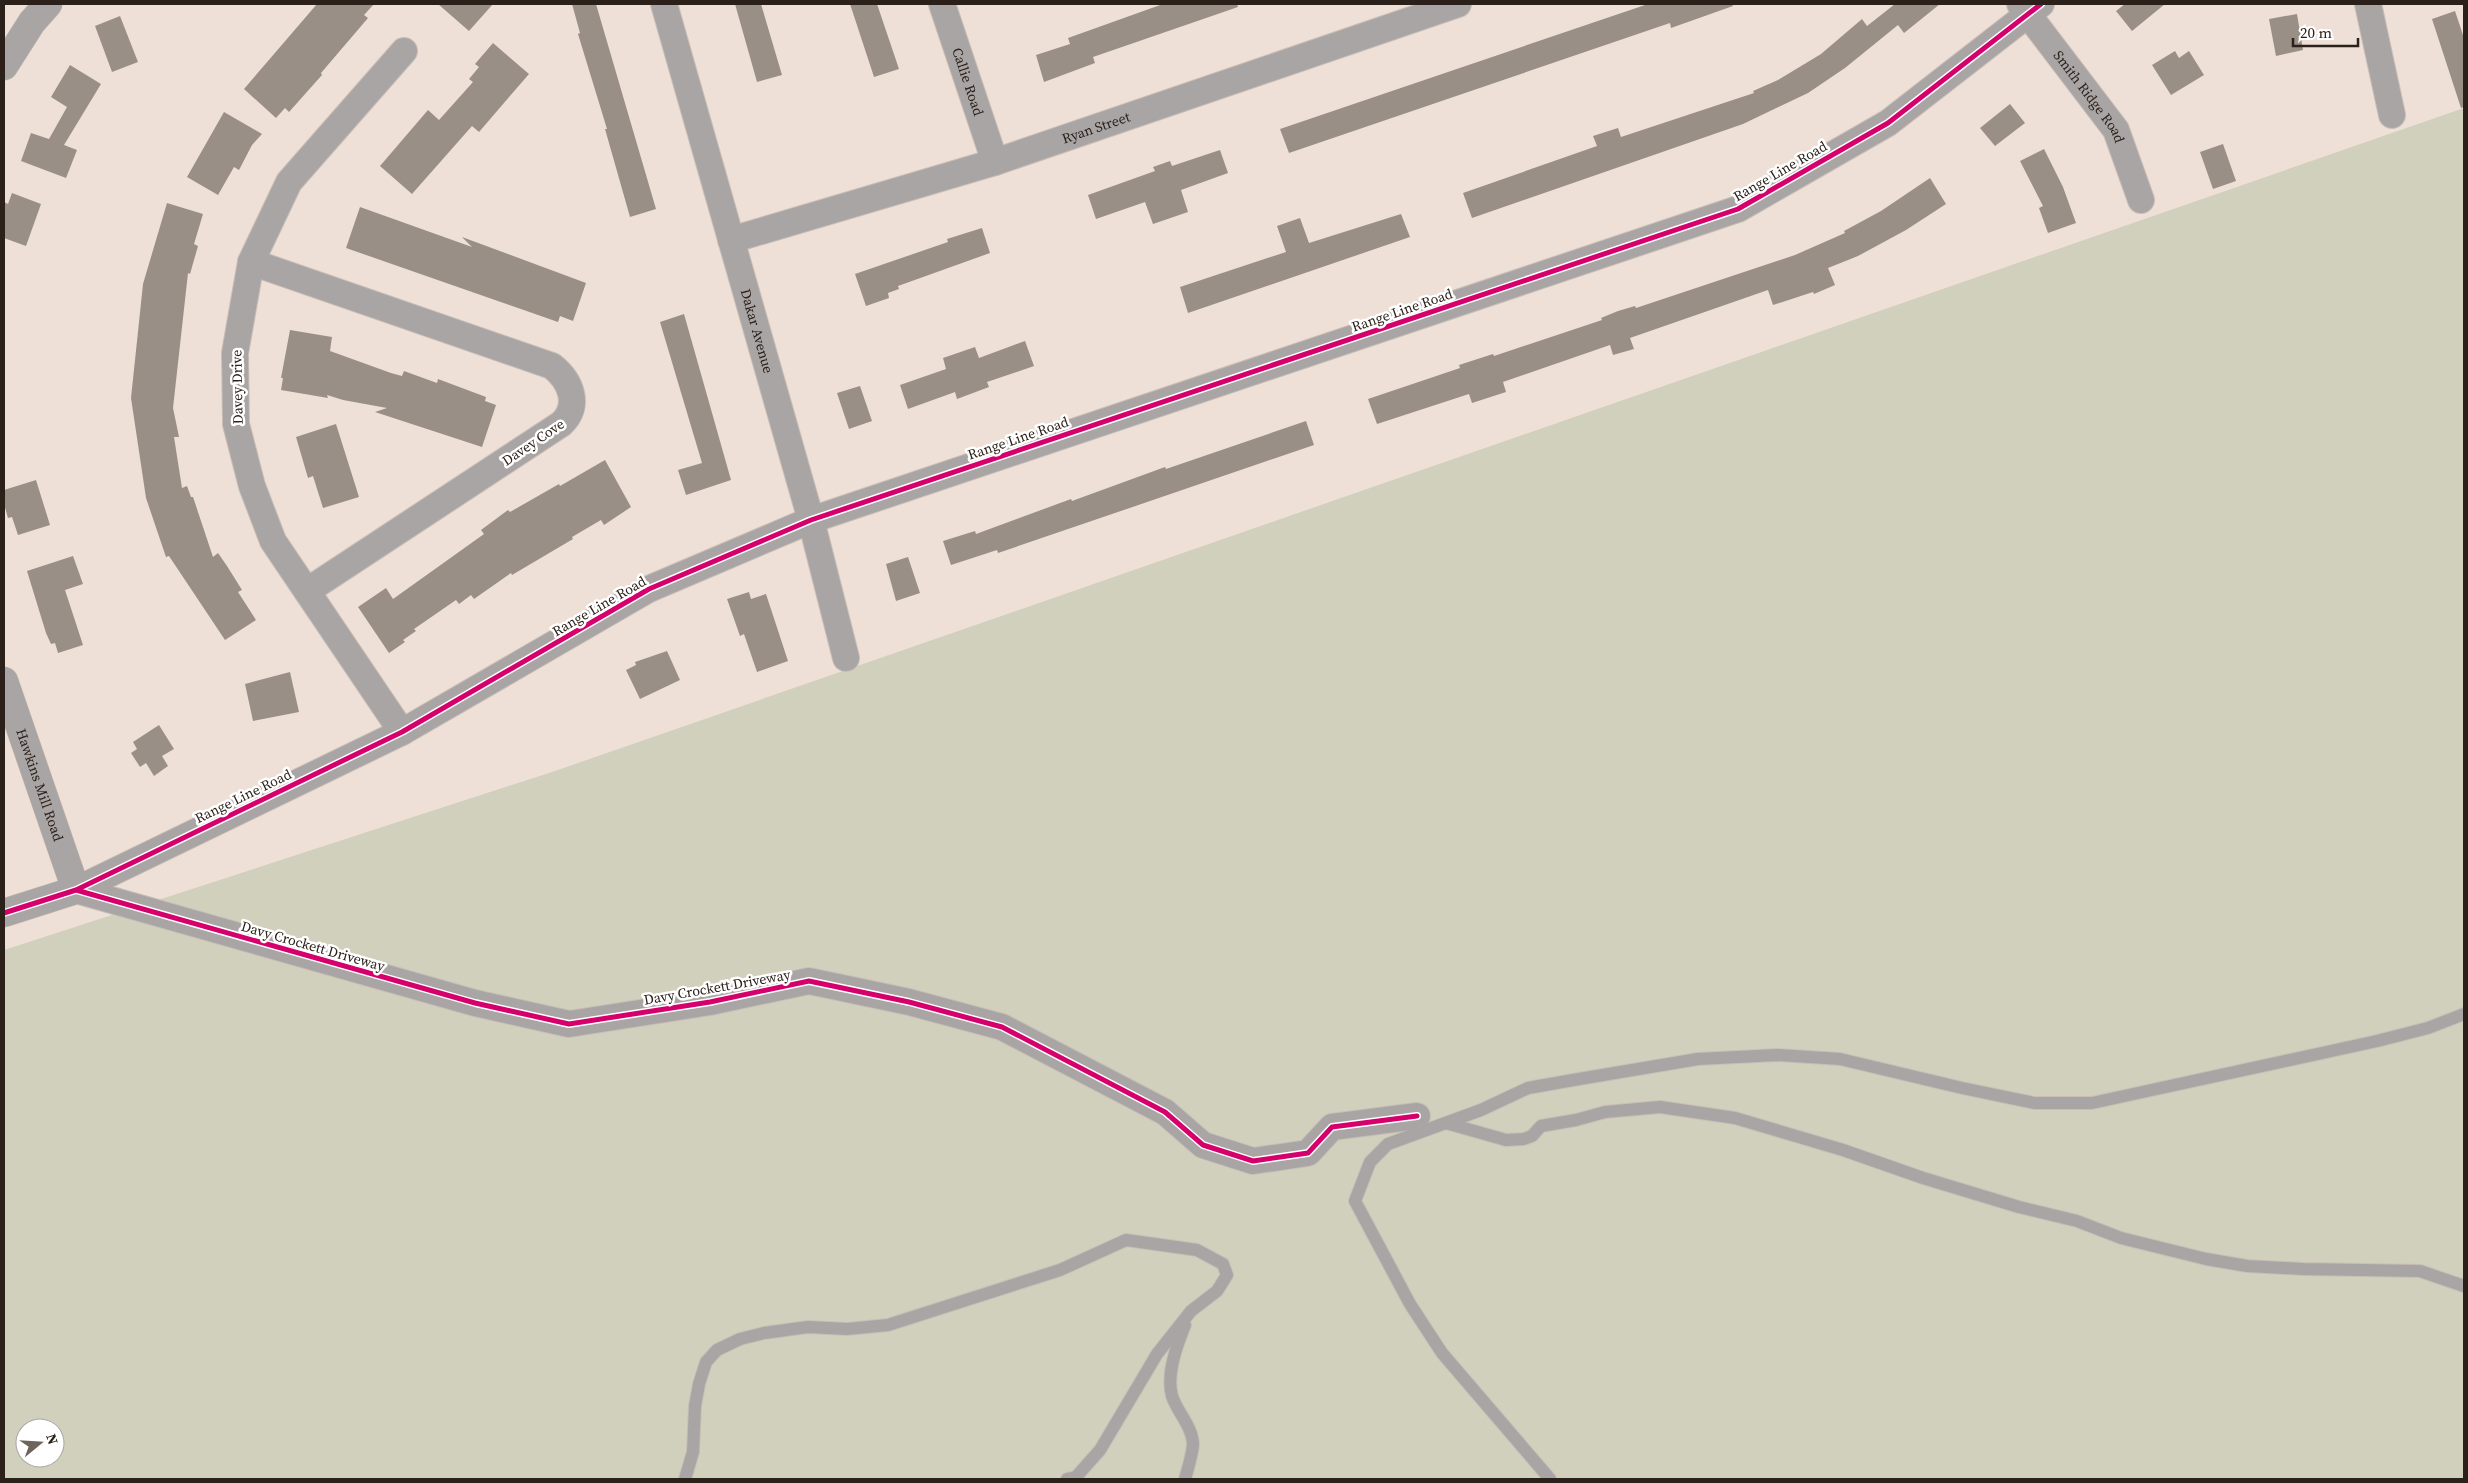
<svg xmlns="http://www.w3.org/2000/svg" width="2468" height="1483" font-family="'Source Serif 4',serif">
<rect width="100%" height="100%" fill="#eee0d6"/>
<path fill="#d1d0bd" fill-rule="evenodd" d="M2464 108V1479H4V950L555 771ZM25 1428H55V1458H25Z"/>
<path fill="#9a8f86" d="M317 4H374L364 15 368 18 321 73 322 75 289 112 285 108 276 118 244 89Z
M438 4H493L469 31Z
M572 4H596L656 209 630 217 605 129H607L578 34 580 33Z
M735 4H761L782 75 757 82Z
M850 4H877L899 69 874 77Z
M1163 4H1237L1238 7 1093 57 1095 63 1044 82 1036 55 1070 44 1068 38Z
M1648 4H1732L1733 6 1671 28 1670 23 1289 153 1280 129Z
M1895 4H1940L1904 33 1898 25 1845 68 1808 93 1743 124 1472 218 1463 193 1597 146 1593 136 1618 128 1621 137 1754 93 1753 91 1778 80 1821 54 1862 19 1867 26Z
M2125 4H2165L2132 31 2116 11Z
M2455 11 2464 38V107L2461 108 2432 19Z
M2297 14 2303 50 2276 56 2269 19Z
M120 16 138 62 112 72 95 26Z
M493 43 529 74 479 132 472 126 412 194 380 166 428 110 439 120 473 82 469 79 479 67 475 64Z
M2175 51 2179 58 2189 51 2204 75 2171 95 2152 65Z
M70 65 101 84 64 145 77 150 66 178 21 161 31 133 49 139 67 107 51 97Z
M2010 104 2025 123 1995 146 1980 128Z
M224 112 262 134 252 145 239 170 234 167 218 195 187 177Z
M2223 144 2236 181 2213 189 2200 152Z
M2044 149 2063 187 2076 223 2048 233 2039 208 2043 206 2020 161Z
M1220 150 1228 173 1181 190 1188 212 1153 224 1145 202 1096 219 1088 195 1155 171 1153 167 1170 161 1172 166Z
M1930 178 1946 204 1906 230 1858 256 1828 268 1835 285 1814 294 1813 292 1773 305 1768 290 1630 338 1634 349 1613 355 1610 345 1503 382 1506 392 1472 403 1469 394 1377 424 1368 399 1460 368 1459 365 1493 354 1494 356 1602 320 1601 318 1618 311 1635 306 1636 308 1795 255 1845 233 1844 231 1881 211Z
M12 193 41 204 26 246 4 238V202L8 204Z
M167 203 203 214 194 244 198 246 190 274 188 273 173 408 179 437H174L182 488 187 486 191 497H193L213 557 218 553 227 566 242 590 238 592 256 620 225 640 169 556 166 557 146 498 131 398 143 284Z
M360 207 472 247 462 237 586 283 573 321 560 316 558 322 346 248Z
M1401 214 1410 237 1188 313 1180 287 1286 252 1277 226 1300 218 1309 243Z
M982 228 990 253 898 286 899 289 888 293 889 298 866 306 855 274 948 242 947 239Z
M684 314 731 480 686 495 678 470 702 463 660 322Z
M290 330 332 337 330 351 391 373 402 376 404 371 437 383 438 379 486 397 485 401 496 405 482 447 375 412 387 408 343 400 327 395 328 398 281 390 283 378H281Z
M1025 341 1034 366 987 382 989 387 957 399 955 392 908 409 900 385 946 369 943 358 975 347 979 358Z
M860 386 872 421 849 429 837 393Z
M1306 421 1314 445 998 553 997 550 951 565 943 541 975 531 976 534 1071 499 1072 501 1165 467 1166 469Z
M336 424 359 497 323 508 313 476 308 478 296 437Z
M605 460 631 507 604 525 601 520 572 537 573 539 512 575 511 573 474 599 471 595 459 604 456 600 414 629 416 631 403 640 405 642 389 653 358 607 386 588 393 599 484 534 481 530 508 510 510 512 559 484 560 486Z
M36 480 50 525 18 535 12 517 8 518 4 504V490Z
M73 556 83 584 65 590 83 645 58 653 55 643 51 644 46 633 27 571Z
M908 557 920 593 896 601 886 564Z
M749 592 751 599 766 594 788 661 757 672 744 634 740 636 727 599Z
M667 651 680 680 640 699 626 670 636 665 635 662Z
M290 672 299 712 253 721 245 684Z
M159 725 174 749 162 756 168 766 154 776 146 763 140 767 131 753 137 749 133 742Z"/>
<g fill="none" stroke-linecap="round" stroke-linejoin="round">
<g stroke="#c9beb7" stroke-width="14">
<path id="service" d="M1446 1123 1506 1140 1524 1139 1532 1136 1541 1126 1576 1120 1605 1112 1660 1107 1735 1118 1843 1150 1923 1178 2019 1207 2077 1221 2121 1238 2206 1259 2247 1266 2303 1269 2420 1271 2464 1286
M1185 1325C1177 1345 1166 1374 1172 1396 1177 1412 1193 1427 1193 1445 1192 1456 1188 1468 1185 1479
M685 1479 693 1452 695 1406 699 1384 706 1362 717 1350 740 1339 764 1333 808 1327 847 1329 888 1325 1060 1270 1126 1240 1197 1250 1223 1264 1227 1275 1217 1291 1191 1311 1157 1354 1100 1450 1076 1477 1067 1479
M1550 1479 1442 1353 1410 1304 1355 1201 1370 1162 1388 1144 1481 1110 1528 1088 1579 1079 1698 1059 1777 1055 1840 1059 1962 1088 2034 1103H2092L2377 1041 2428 1028 2464 1014"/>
</g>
<g stroke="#c9beb7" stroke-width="28">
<g id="minor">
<path id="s1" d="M664 4 811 520 846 658"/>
<path id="s2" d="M942 4 995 162"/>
<path id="s3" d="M2020 4 2116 130 2141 200"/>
<path d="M2368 4 2392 115"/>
<path id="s4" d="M731 240 995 162 1458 4"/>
<path d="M251 262 552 366C571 381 581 406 561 424L307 591"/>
<path d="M402 732 273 541 252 486 236 424 235 353 251 262 289 182 404 51"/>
<path d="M76 890 402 732 649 589 811 520 1738 209 1888 123 2041 4"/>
<path d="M76 890 475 1003 569 1024 710 1002 809 981 909 1002 1002 1027 1165 1112 1203 1145 1253 1161 1308 1153 1332 1127 1417 1116"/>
</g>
</g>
<g stroke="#c9beb7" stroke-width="29">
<g id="tertiary">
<path d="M4 66 32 22 48 4"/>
<path id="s5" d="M4 681 76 890 4 913"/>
</g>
</g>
<use href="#service" stroke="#a9a5a5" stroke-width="12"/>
<use href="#minor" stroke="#a9a5a5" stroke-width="26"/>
<use href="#tertiary" stroke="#a9a5a5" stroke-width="28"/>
<g stroke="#fff" stroke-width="8">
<path id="cycleway" d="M76 890 475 1003 569 1024 710 1002 809 981 909 1002 1002 1027 1165 1112 1203 1145 1253 1161 1308 1153 1332 1127 1417 1116
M4 913 76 890 402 732 649 589 811 520 1738 209 1888 123 2041 4"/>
</g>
<use href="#cycleway" stroke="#d6006c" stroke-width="5"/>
</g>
<g text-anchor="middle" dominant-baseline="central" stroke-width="5" stroke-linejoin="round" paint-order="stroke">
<g font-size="14" fill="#2b211a" stroke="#fff">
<text stroke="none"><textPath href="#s2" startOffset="82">Callie Road</textPath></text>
<text stroke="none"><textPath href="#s3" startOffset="116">Smith Ridge Road</textPath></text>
<text stroke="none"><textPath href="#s4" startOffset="382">Ryan Street</textPath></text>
<text transform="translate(1780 171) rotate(-30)">Range Line Road</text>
<text transform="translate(1402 310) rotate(-19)">Range Line Road</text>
<text stroke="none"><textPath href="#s1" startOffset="340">Dakar Avenue</textPath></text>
<text transform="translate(237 387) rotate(-91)">Davey Drive</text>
<text transform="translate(1018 438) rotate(-19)">Range Line Road</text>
<text transform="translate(533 442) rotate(-34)">Davey Cove</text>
<text transform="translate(599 606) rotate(-30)">Range Line Road</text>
<text stroke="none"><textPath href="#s5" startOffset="110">Hawkins Mill Road</textPath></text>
<text transform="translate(243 796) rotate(-26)">Range Line Road</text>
<text transform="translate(313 946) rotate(16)">Davy Crockett Driveway</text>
<text transform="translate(717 987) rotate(-10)">Davy Crockett Driveway</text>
</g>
</g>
<rect width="2468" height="1483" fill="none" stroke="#2b211a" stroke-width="10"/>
<g transform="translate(40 1443) rotate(72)"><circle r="24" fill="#ffffff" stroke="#aaa6a3"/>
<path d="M0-4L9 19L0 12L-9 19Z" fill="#6f645c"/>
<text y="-8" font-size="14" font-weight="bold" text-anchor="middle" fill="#2b211a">N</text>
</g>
<path d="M2293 38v8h65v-8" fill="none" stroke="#2b211a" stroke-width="2.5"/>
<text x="2300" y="38" font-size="15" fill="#2b211a" stroke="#ffffff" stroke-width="4" paint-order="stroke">20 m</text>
</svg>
